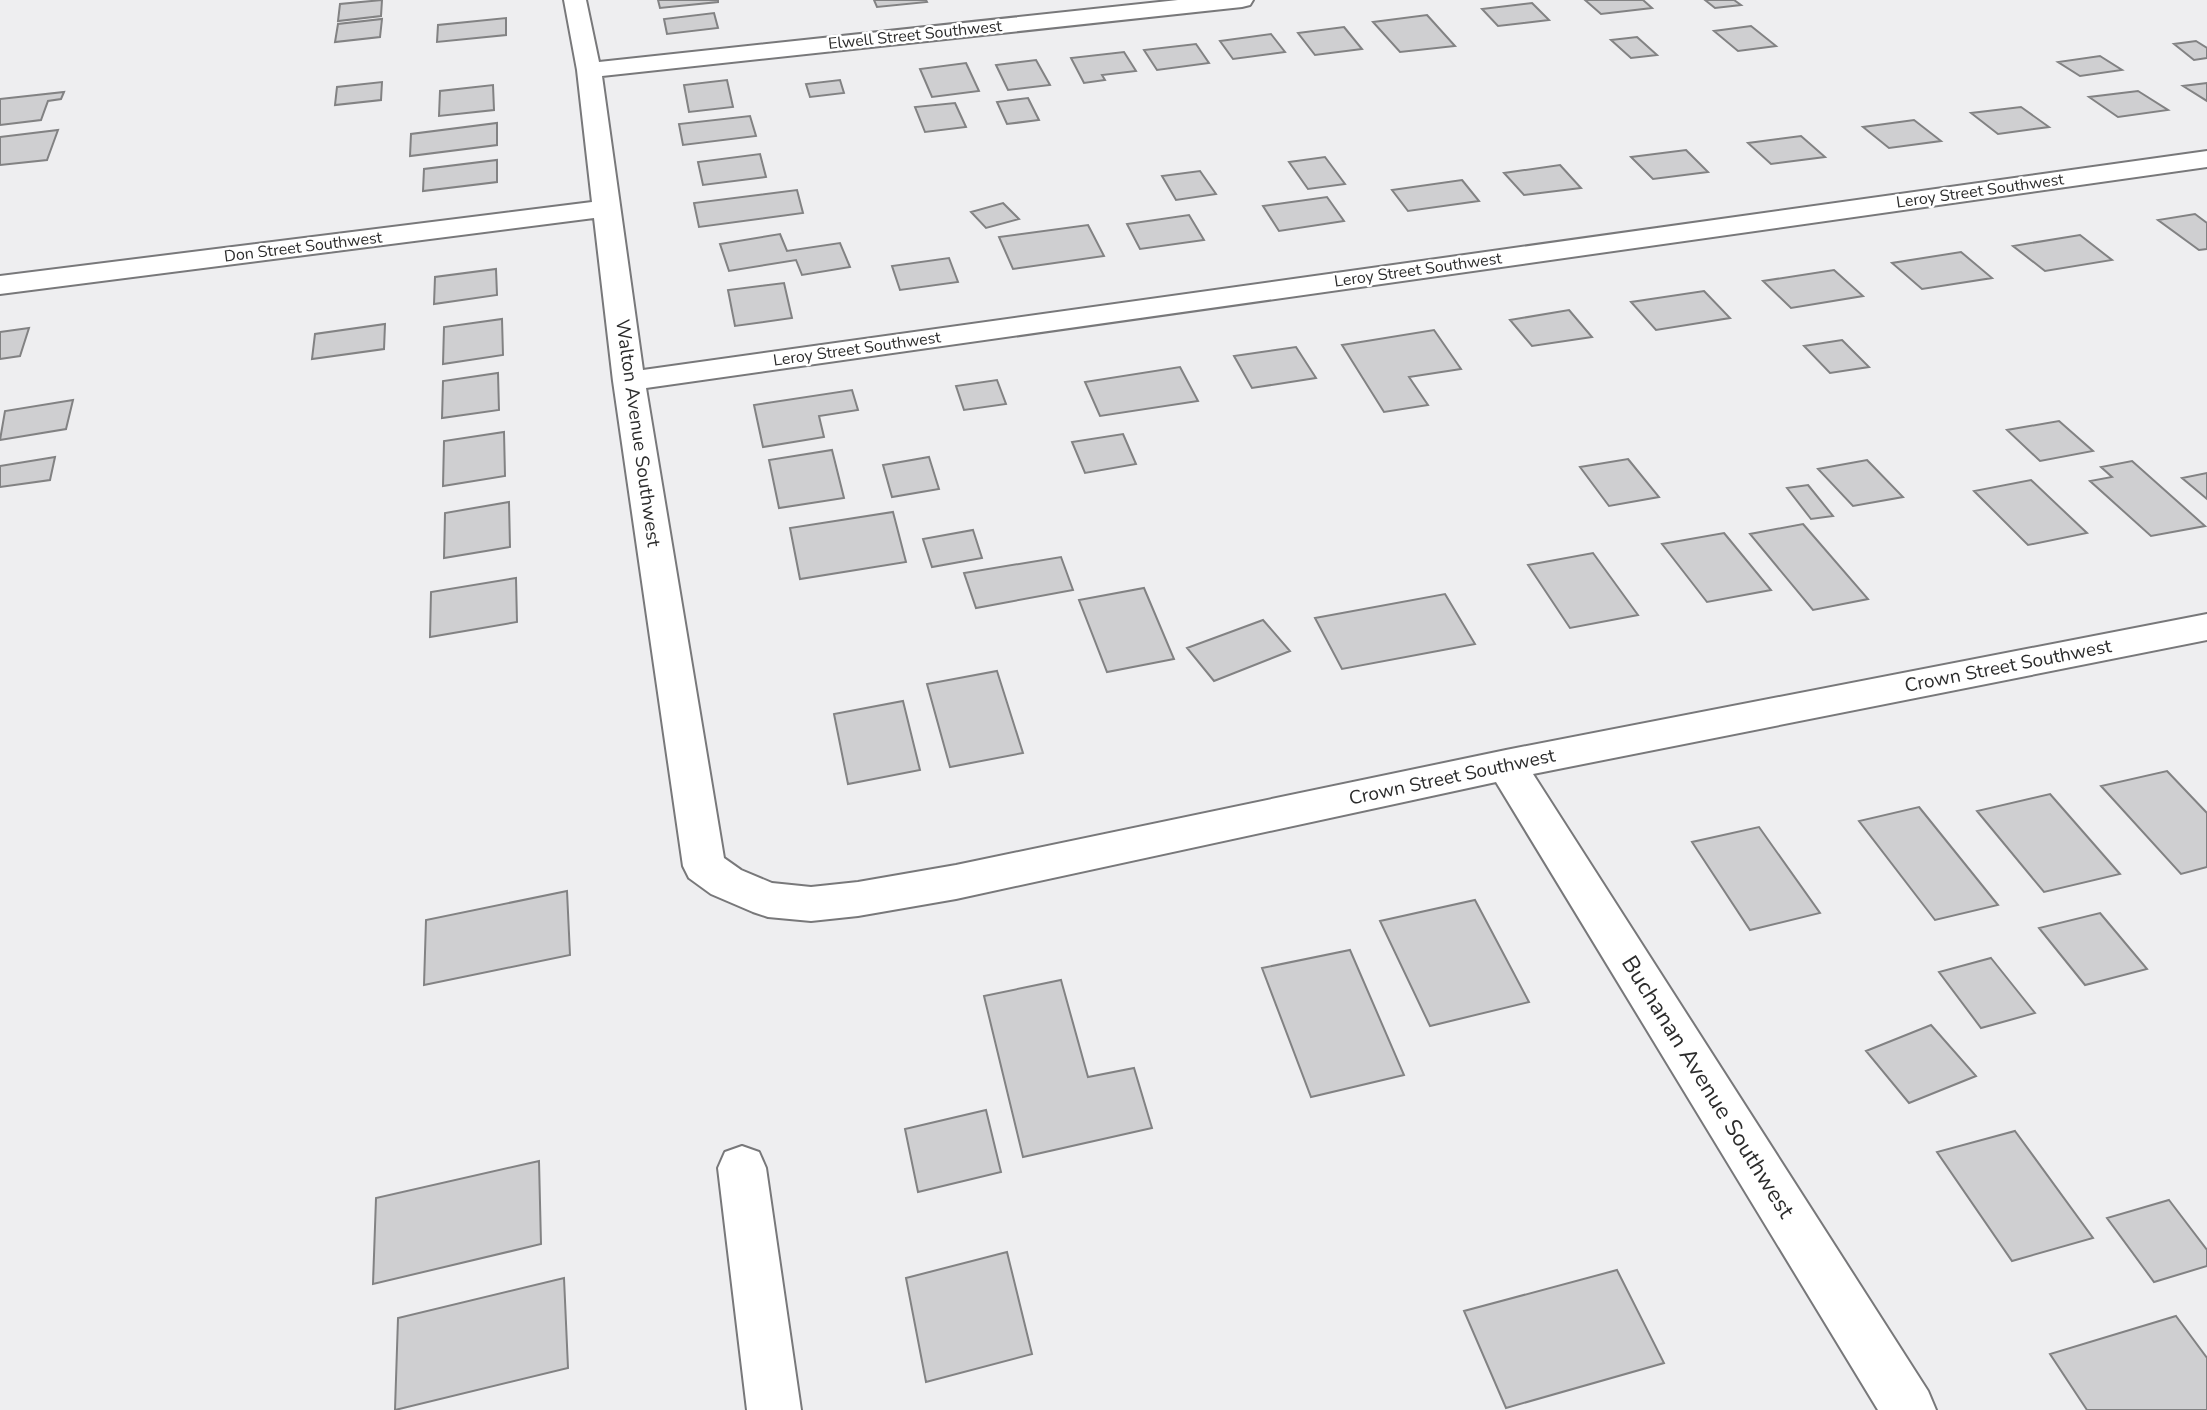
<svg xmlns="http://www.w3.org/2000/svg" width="2207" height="1410" font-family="'Nunito Sans',sans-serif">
<rect width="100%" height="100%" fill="#eeeef0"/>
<path fill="#cfcfd1" stroke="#828283" stroke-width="2" d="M382 0 381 16 338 21 340 4Z
M658 0H718V2L660 8Z
M874 0H926L927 2 877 7Z
M1585 0H1643L1652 8 1601 14Z
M1705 0H1734L1741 5 1715 8Z
M1532 3 1549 20 1498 26 1482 9Z
M714 13 718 28 667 34 664 19Z
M1427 15 1455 46 1400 52 1373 22Z
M506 18V35L437 42 438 25Z
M382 19 380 37 335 42 338 24Z
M1751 26 1776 46 1738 51 1714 31Z
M1344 27 1362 49 1315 55 1298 33Z
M1271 34 1285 52 1233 59 1220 41Z
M1637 37 1657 55 1631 58 1611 40Z
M2196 41 2207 48V58L2194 60 2174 44Z
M1196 44 1209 63 1157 70 1144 50Z
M1124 52 1136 71 1102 75 1105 80 1084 83 1071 58Z
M2100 56 2122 70 2080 76 2058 62Z
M1036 60 1050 85 1008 90 996 65Z
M966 63 979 91 932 97 920 69Z
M727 80 733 107 689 112 684 85Z
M840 80 844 93 810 97 806 84Z
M382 82 381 100 335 105 337 87Z
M2207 83V101L2183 86Z
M493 85 494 110 439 116 440 91Z
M2138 91 2168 110 2118 117 2089 97Z
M64 92 61 99 48 101 41 120 0 125V99Z
M1028 98 1039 120 1007 124 997 102Z
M955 103 966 127 925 132 915 107Z
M2021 107 2049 127 1998 134 1971 113Z
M750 116 756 136 683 145 679 124Z
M1914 120 1941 141 1889 148 1863 127Z
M497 123V145L410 156 411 134Z
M58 130 47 160 0 165V137Z
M1801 136 1825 157 1771 164 1748 143Z
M1686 150 1708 172 1653 179 1631 157Z
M760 154 766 177 703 185 698 162Z
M1325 157 1345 184 1308 189 1289 162Z
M497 160V182L423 191 424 169Z
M1560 165 1581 188 1524 195 1504 173Z
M1200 171 1216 194 1176 200 1162 176Z
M1462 180 1479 201 1408 211 1392 190Z
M797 190 803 213 699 227 694 203Z
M1327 197 1344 221 1279 231 1263 206Z
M1003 203 1019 219 986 228 971 212Z
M2195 214 2207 223V249L2199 250 2158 220Z
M1189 215 1204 240 1140 249 1127 224Z
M1088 225 1104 256 1013 269 999 237Z
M780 234 787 251 840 243 850 267 802 275 796 260 729 271 720 244Z
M2080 235 2112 260 2045 271 2013 246Z
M1961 252 1992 278 1922 289 1892 263Z
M949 258 958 282 900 290 892 266Z
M496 269 497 295 434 304 435 277Z
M1834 270 1863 296 1791 308 1763 281Z
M784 283 792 318 735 326 728 290Z
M1704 291 1730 318 1656 330 1631 302Z
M1569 310 1592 337 1532 346 1510 320Z
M502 319 503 355 443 364 444 327Z
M385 324 384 349 312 359 315 334Z
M29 328 20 356 0 359V332Z
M1434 330 1461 369 1409 377 1428 405 1384 412 1342 345Z
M1842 340 1869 367 1830 373 1804 346Z
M1296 347 1316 378 1252 388 1234 356Z
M1180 367 1198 401 1100 416 1085 382Z
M498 373 499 410 442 418 443 381Z
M997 380 1006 404 964 410 956 386Z
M852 390 858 410 819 416 824 437 763 447 754 405Z
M73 400 66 429 0 440 5 411Z
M2059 421 2093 451 2040 461 2007 430Z
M504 432 505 476 443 486 444 441Z
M1123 434 1136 464 1085 473 1072 442Z
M832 450 844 498 779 508 769 460Z
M55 457 50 480 0 487V466Z
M929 457 939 489 892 497 883 465Z
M1628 459 1659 497 1609 506 1580 467Z
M1867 460 1903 497 1853 506 1818 469Z
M2132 461 2205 526 2151 536 2090 481 2112 477 2101 467Z
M2207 473V499L2182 478Z
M2031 480 2087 533 2028 545 1974 491Z
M1808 485 1833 516 1811 519 1787 488Z
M509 502 510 547 444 558 445 513Z
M893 512 906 562 800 579 790 528Z
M1803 524 1868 599 1813 610 1750 534Z
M973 530 982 558 932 567 923 539Z
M1724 533 1771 590 1707 602 1662 544Z
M1593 553 1638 615 1570 628 1528 565Z
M1061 557 1073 590 976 608 964 573Z
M516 578 517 622 430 637 431 592Z
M1144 588 1174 659 1107 672 1079 600Z
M1445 594 1475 644 1342 669 1315 618Z
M1263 620 1290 651 1214 681 1187 648Z
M997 671 1023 753 950 767 927 684Z
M903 701 920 770 848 784 834 714Z
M2167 771 2207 813V867L2181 874 2101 786Z
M2050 794 2120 874 2044 892 1977 811Z
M1919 807 1998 905 1935 920 1859 821Z
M1759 827 1820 913 1750 930 1692 842Z
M567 891 570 955 424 985 426 920Z
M1475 900 1529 1002 1430 1026 1380 921Z
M2100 913 2147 969 2085 985 2039 928Z
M1350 950 1404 1075 1311 1097 1262 968Z
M1991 958 2035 1013 1981 1028 1939 972Z
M1061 980 1088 1077 1134 1068 1152 1128 1023 1157 984 996Z
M1931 1025 1976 1076 1909 1103 1866 1051Z
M986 1110 1001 1172 918 1192 905 1129Z
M2015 1131 2093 1238 2012 1261 1937 1152Z
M539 1161 541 1244 373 1284 376 1198Z
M2169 1200 2207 1250V1266L2154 1282 2107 1218Z
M1007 1252 1032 1354 926 1382 906 1278Z
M1617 1270 1664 1363 1506 1408 1464 1311Z
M564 1278 568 1368 395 1410 398 1318Z
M2176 1316 2207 1358V1410H2087L2050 1354Z"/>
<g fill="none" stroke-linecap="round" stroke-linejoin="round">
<g stroke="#78787a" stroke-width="4">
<path id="minor" d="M564 0H586L599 62 1178 0H1253L1250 5 1242 7 602 76 643 370 2207 151V167L646 388 724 858 741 870 772 883 811 887 858 882 956 865 1506 750 2207 614V640L1533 774 1928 1391 1936 1410H1878L1496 782 956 899 858 916 811 921 768 917 753 912 711 894 689 878 683 866 613 381 594 218 0 294V276L592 202 577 70Z
M742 1146 759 1152 766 1168 801 1410H747L718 1168 725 1152Z"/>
</g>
<use href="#minor" fill="#fff" fill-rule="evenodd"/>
</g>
<g text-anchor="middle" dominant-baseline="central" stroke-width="5" stroke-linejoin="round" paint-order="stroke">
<g font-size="16" fill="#2c2c2c" stroke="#fff">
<text transform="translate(915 35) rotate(-6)">Elwell Street Southwest</text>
<text transform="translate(1980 191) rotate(-8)">Leroy Street Southwest</text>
<text transform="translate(303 247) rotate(-7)">Don Street Southwest</text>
<text transform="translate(1418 270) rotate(-8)">Leroy Street Southwest</text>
<text transform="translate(857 349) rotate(-8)">Leroy Street Southwest</text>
</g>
<g font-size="19" fill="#2c2c2c" stroke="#fff">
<text transform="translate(638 433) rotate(82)">Walton Avenue Southwest</text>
<text transform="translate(2008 666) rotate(-11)">Crown Street Southwest</text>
<text transform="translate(1452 777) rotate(-12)">Crown Street Southwest</text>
</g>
<g font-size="23" fill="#2c2c2c" stroke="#fff">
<text transform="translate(1708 1087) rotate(58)">Buchanan Avenue Southwest</text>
</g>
</g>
</svg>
